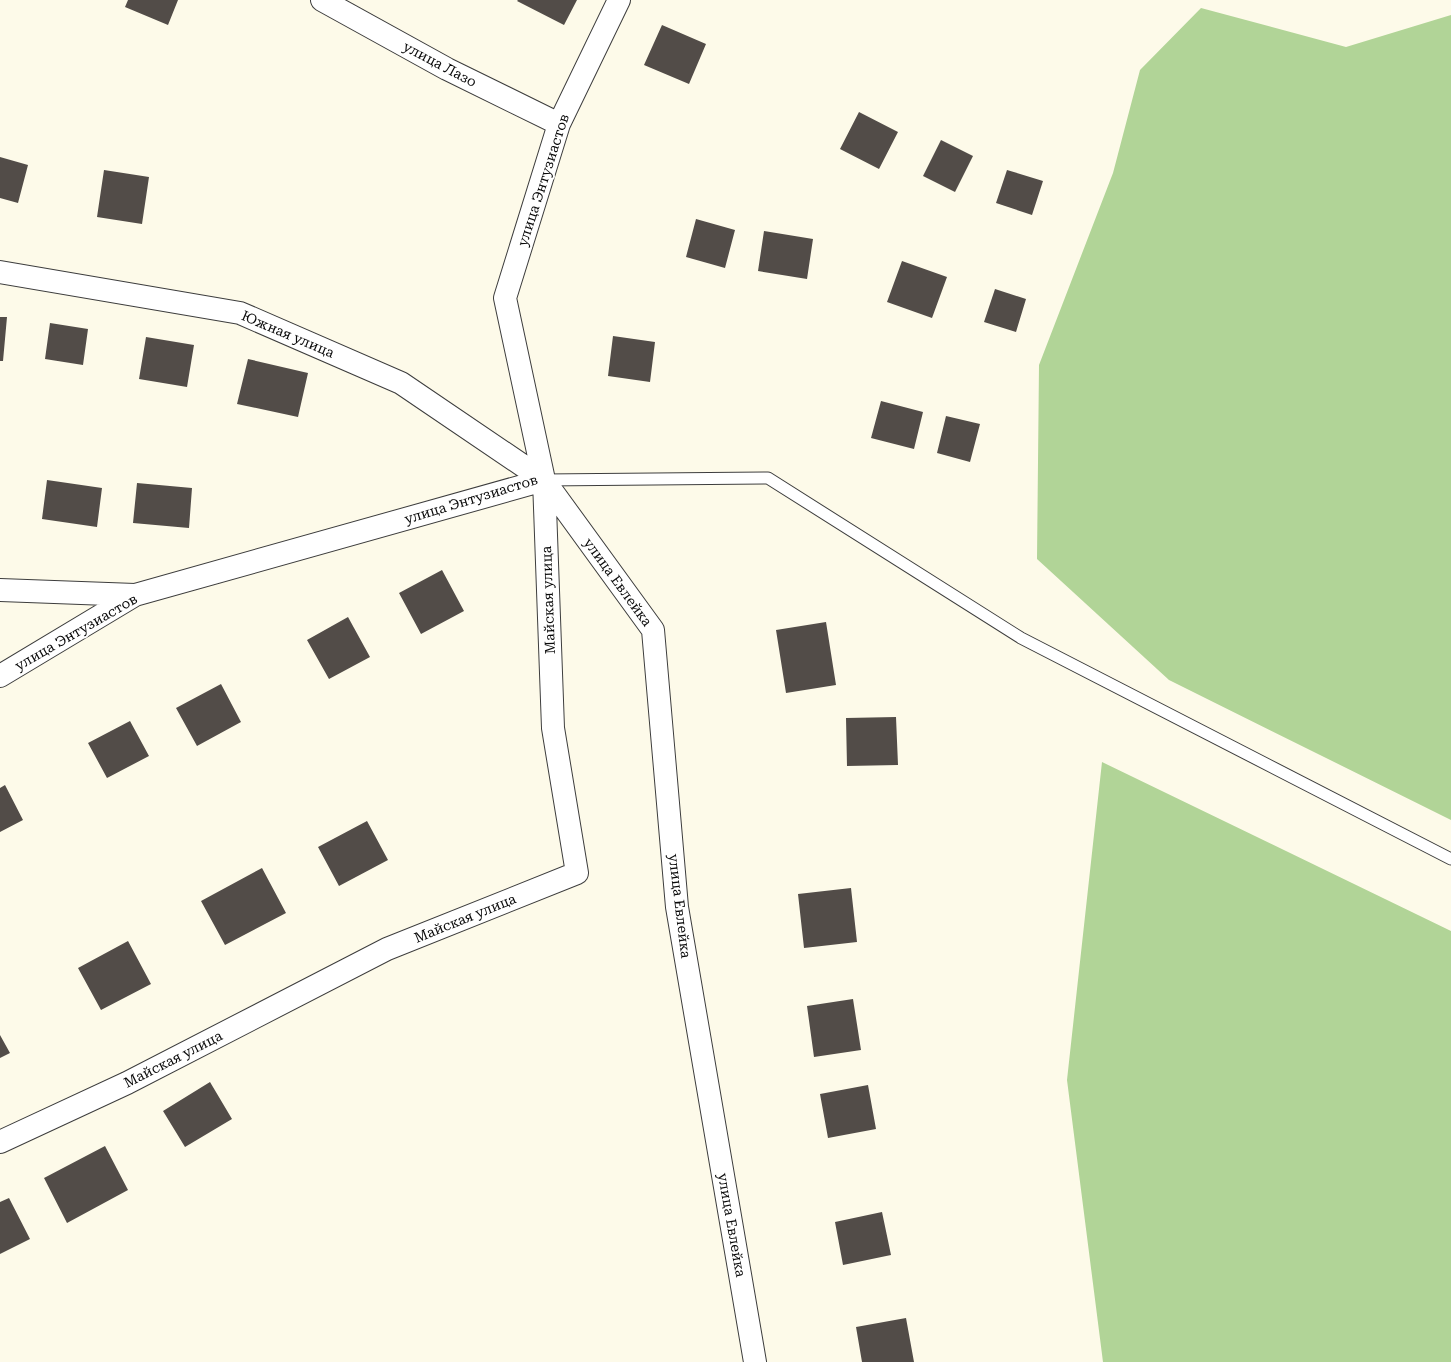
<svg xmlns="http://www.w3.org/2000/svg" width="1451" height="1362" font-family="'Roboto Serif',serif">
<rect width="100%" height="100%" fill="#fdfae9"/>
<path fill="#b1d497" d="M1201 8 1346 47 1451 15V820L1169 680 1037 559 1039 365 1113 173 1140 70Z
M1102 762 1451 931V1362H1103L1067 1080Z"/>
<path fill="#524c48" d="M128 0H178L168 25 125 7Z
M518 0H577L564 25 517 1Z
M662 25 706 44 689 84 644 65Z
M859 112 898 132 879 169 840 149Z
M941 140 973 156 955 192 923 176Z
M0 157 28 165 18 203 0 198Z
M104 170 149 177 142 224 97 217Z
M1007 170 1043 181 1032 215 996 203Z
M696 219 735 230 725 268 686 257Z
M764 231 813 239 807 279 758 271Z
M902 261 947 277 932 318 887 302Z
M995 289 1026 299 1016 332 984 322Z
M0 317H7L3 361H0Z
M50 323 88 329 83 365 45 359Z
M613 336 655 342 650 382 608 376Z
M146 337 194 345 187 387 139 379Z
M248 359 308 373 298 417 237 404Z
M881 401 923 412 914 449 871 438Z
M946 416 980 424 970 462 937 453Z
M47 480 102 488 97 527 42 519Z
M137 483 192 488 189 528 133 523Z
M442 570 464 611 421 634 399 593Z
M348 617 370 657 329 679 307 640Z
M826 622 836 685 786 693 776 630Z
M221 684 241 722 197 746 176 708Z
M896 717 898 765 847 766 846 718Z
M130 721 149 756 107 778 88 743Z
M5 785 23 820 0 832V788Z
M367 821 388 860 339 886 318 847Z
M262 868 286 913 225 945 201 901Z
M851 888 857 942 804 948 798 894Z
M128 941 151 984 101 1010 78 968Z
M853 999 861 1050 814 1057 807 1006Z
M0 1035 10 1053 0 1058Z
M210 1082 232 1119 185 1147 163 1111Z
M868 1085 876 1129 828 1138 820 1094Z
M105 1146 128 1190 67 1223 44 1178Z
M9 1198 30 1239 0 1254V1202Z
M882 1212 891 1255 843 1265 835 1222Z
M906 1318 914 1362H862L856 1327Z"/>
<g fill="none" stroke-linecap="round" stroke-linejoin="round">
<g stroke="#3d3d3d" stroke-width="13">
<path id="service" d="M544 480 768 478 1021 638 1451 859"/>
</g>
<g stroke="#3d3d3d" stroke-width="24">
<path id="minor" d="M322 0 447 69 559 124
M0 272 240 313 401 383 544 480 653 630 677 907 755 1362
M0 590 135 595
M0 676 135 595 544 480 505 298 559 124 619 0
M0 1142 127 1083 387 949 577 873 553 728 544 480"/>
</g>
<use href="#service" stroke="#fff" stroke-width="11"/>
<use href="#minor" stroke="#fff" stroke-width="22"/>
</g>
<g text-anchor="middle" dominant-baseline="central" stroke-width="4" stroke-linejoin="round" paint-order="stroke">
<g font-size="14" fill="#0a0a0a" stroke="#fff">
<text transform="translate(440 64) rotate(28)">улица Лазо</text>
<text transform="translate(543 180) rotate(-72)">улица Энтузиастов</text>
<text transform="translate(288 334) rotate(23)">Южная улица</text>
<text transform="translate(471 499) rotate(-17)">улица Энтузиастов</text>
<text transform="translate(618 582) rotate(54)">улица Евлейка</text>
<text transform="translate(548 600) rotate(-92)">Майская улица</text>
<text transform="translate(76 632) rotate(-30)">улица Энтузиастов</text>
<text transform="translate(680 906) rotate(83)">улица Евлейка</text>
<text transform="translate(465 918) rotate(-22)">Майская улица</text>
<text transform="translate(173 1059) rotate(-27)">Майская улица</text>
<text transform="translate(732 1225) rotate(80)">улица Евлейка</text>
</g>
</g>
</svg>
